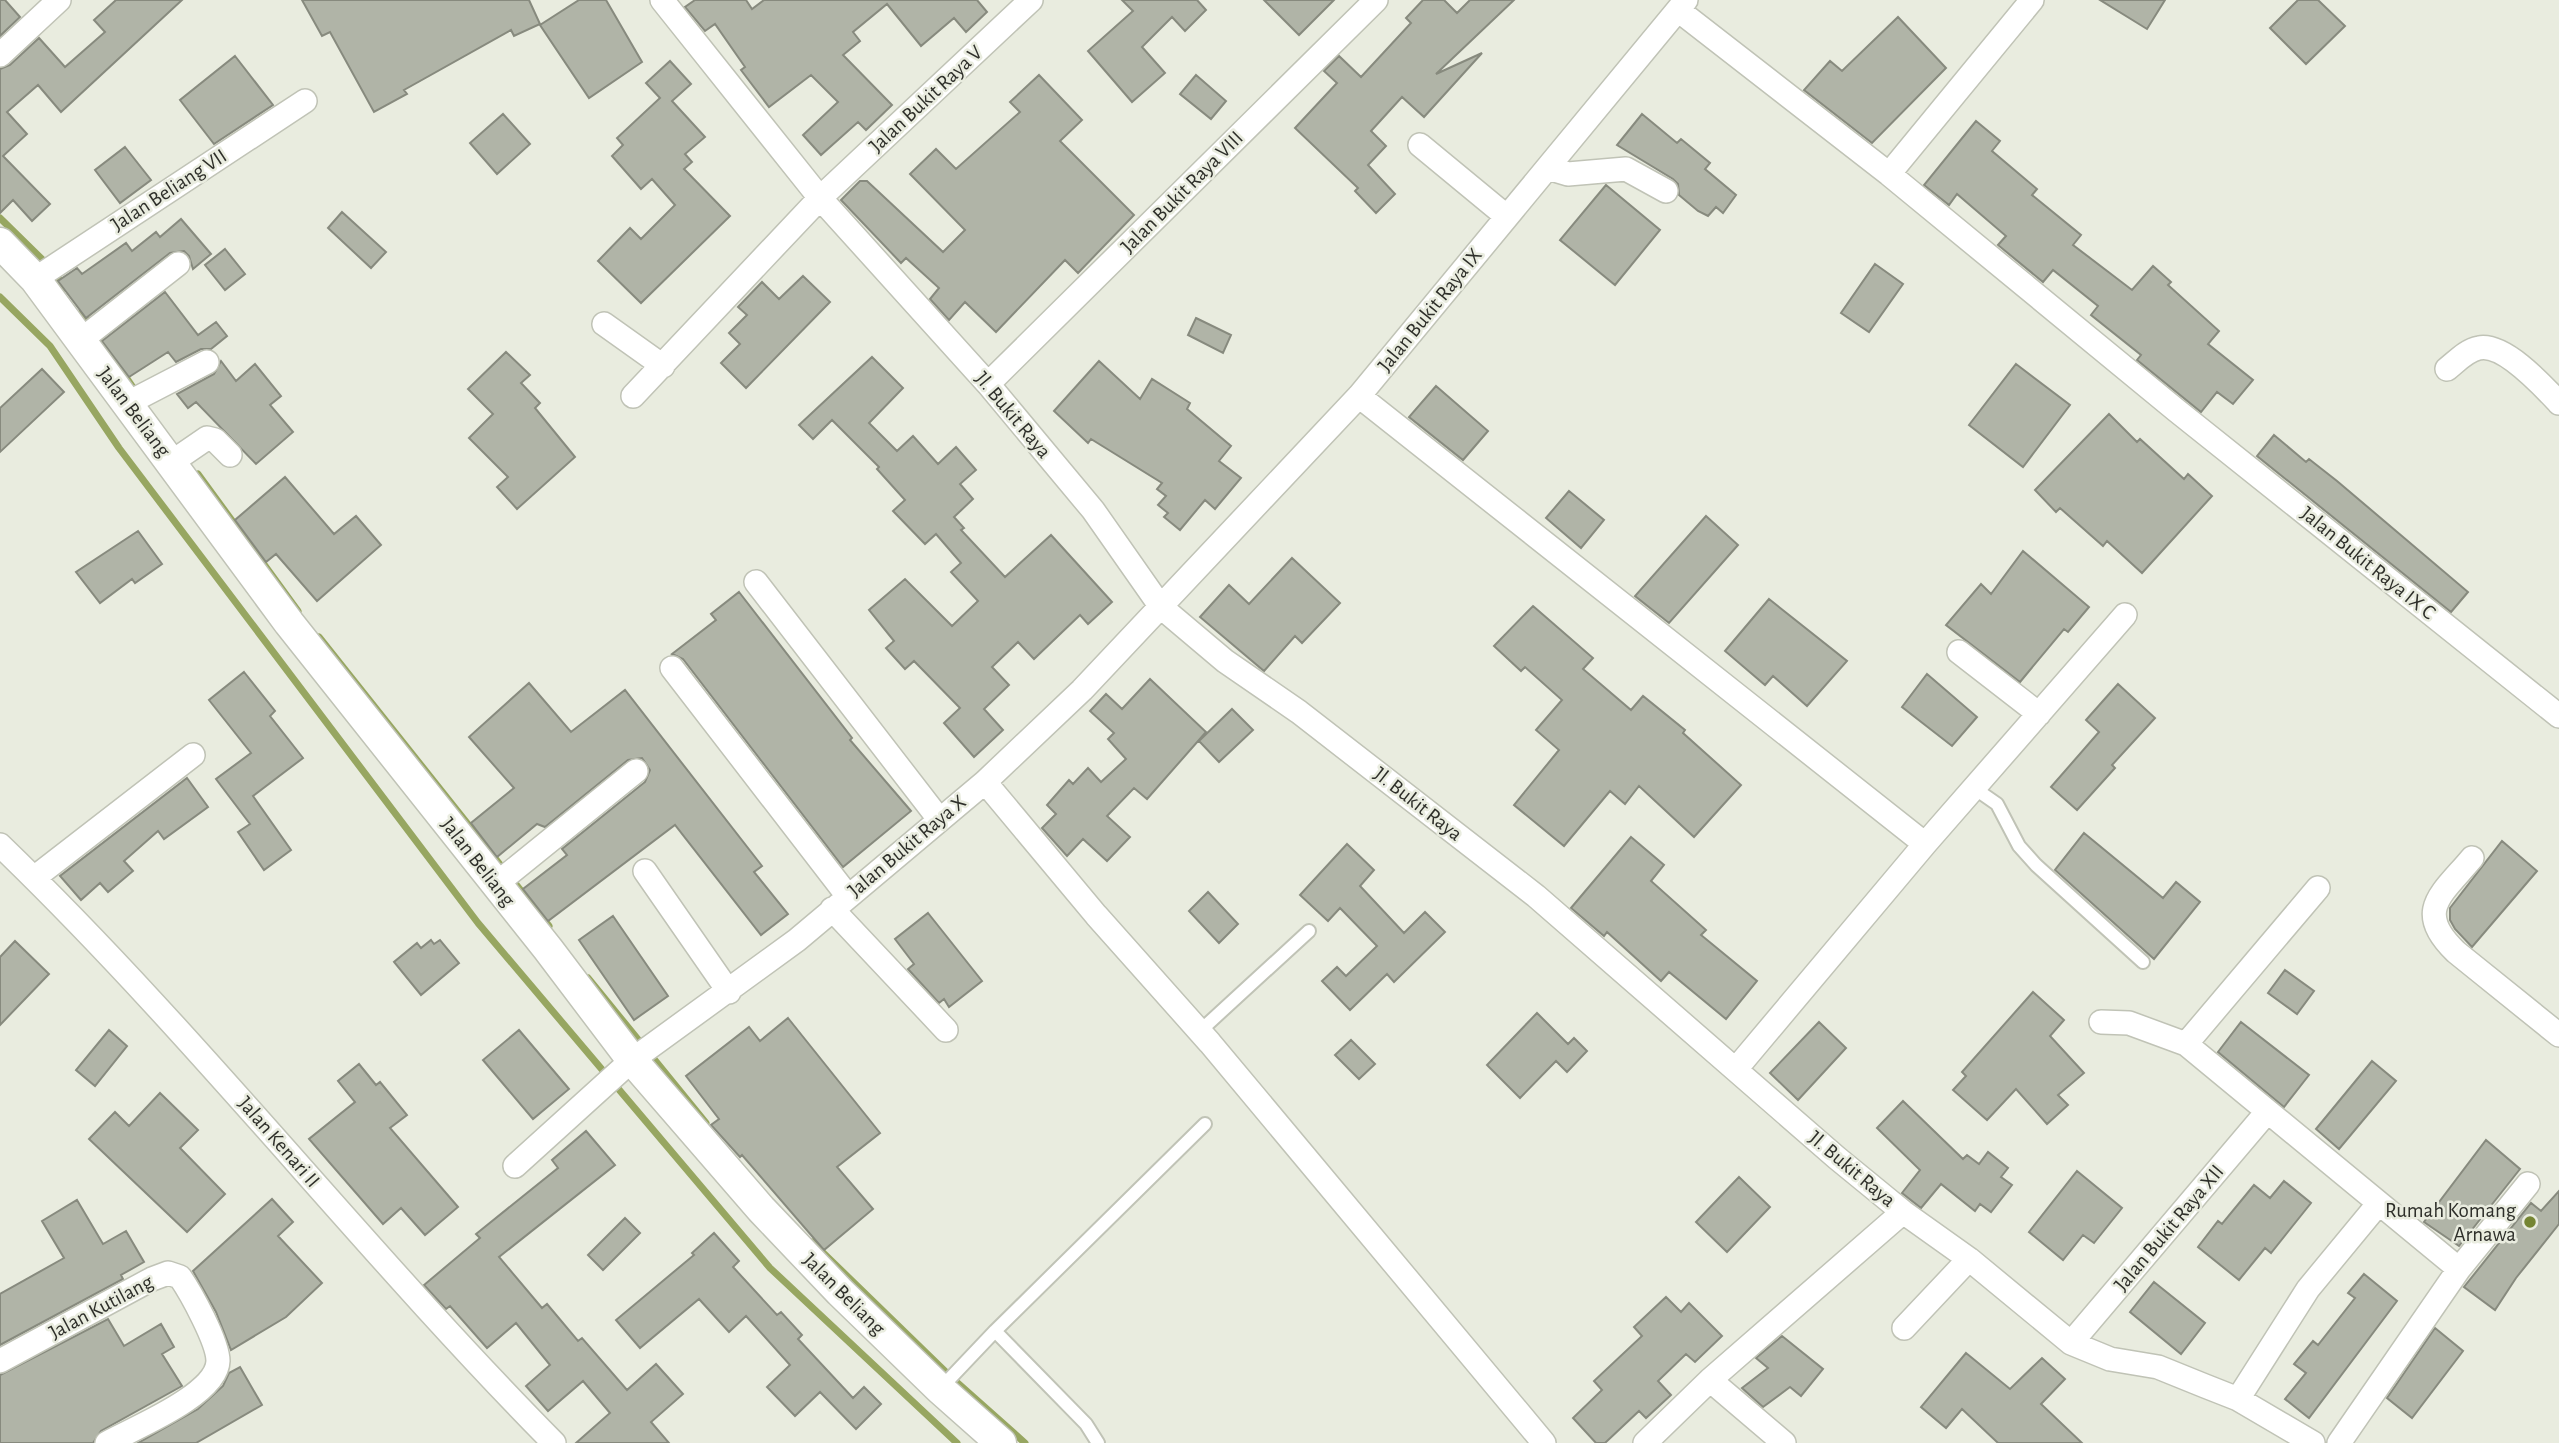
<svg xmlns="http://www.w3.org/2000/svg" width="2559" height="1443" font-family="'Alegreya Sans',sans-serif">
<rect width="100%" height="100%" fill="#e9ecdf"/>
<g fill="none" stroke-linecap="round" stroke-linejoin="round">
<path stroke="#97a661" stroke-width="7" d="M0 218 51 268 65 288
M0 297 50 346 119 448 478 923 770 1268 957 1443
M82 312 138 395
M198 474 298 611
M319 637 549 926
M588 978 706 1123
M812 1242 951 1377 1025 1443"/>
</g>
<path fill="#b0b4a7" stroke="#878a7e" stroke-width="2" d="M0 0H5L20 17 0 36Z
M116 0H182L61 112 38 85 7 112 27 134 3 156 50 204 32 221 13 200 0 213V69L10 65 39 38 65 67 105 32 94 20Z
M302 0H529L540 24 514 36 511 30 404 90 407 94 374 112 330 32 322 36Z
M579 0H606L642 62 589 98 540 25Z
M695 0H746L752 9 764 0H977L987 12 966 32 954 18 921 46 887 4 853 32 860 41 843 55 892 105 866 130 858 122 821 155 803 135 838 102 811 75 769 107 741 70 745 67 715 24 705 31 685 7Z
M1122 0H1197L1206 10 1185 31 1172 17 1142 47 1165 73 1132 102 1088 51 1133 11Z
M1264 0H1334L1299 35Z
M1423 0H1444L1457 13 1470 0H1514L1436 74 1482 53 1424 117 1402 97 1371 131 1386 146 1368 165 1395 194 1376 213 1355 191 1358 188 1295 128 1337 83 1324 71 1339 56 1361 77 1411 23 1406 18Z
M2100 0H2165L2147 29Z
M2298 0H2318L2345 26 2306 64 2270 28Z
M1898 17 1946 68 1872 143 1804 90 1830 61 1842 71Z
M235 56 273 105 214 144 180 100Z
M670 61 691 84 672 101 705 137 685 154 692 162 684 169 730 216 641 303 598 261 630 228 641 239 675 205 652 179 641 189 612 156 623 145 617 138 660 98 646 83Z
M1039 75 1082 120 1060 141 1134 215 1078 273 1065 260 996 332 965 302 949 320 930 299 939 288 906 258 901 263 841 200 860 181H867L943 252 965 230 910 174 936 149 956 169 1020 112 1010 102Z
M1196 75 1226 101 1211 119 1180 94Z
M503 114 530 144 497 174 470 143Z
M1642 114 1677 143 1681 139 1710 163 1705 169 1736 195 1723 213 1716 207 1708 216 1698 211 1679 195 1678 184 1673 179 1617 145Z
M1976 121 2000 141 1992 151 2037 189 2032 195 2081 235 2073 245 2132 290 2153 266 2171 282 2168 285 2219 331 2208 344 2253 380 2233 404 2217 392 2201 412 2137 360 2141 355 2091 315 2098 306 2053 270 2043 282 1998 245 2006 236 1957 194 1949 205 1924 185Z
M125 147 151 180 120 203 95 170Z
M1606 185 1660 230 1615 285 1560 240Z
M342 212 386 252 371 268 328 228Z
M181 219 211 254 193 269 189 256 184 251 170 253 86 318 58 281 77 268 82 274 126 243 132 251 156 232 160 237Z
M225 249 245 274 225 290 205 265Z
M1875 264 1903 284 1869 332 1841 313Z
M803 276 830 302 746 388 721 363 740 344 729 333 747 315 738 307 762 282 779 299Z
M165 292 198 335 216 322 227 336 211 349H201L176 362 168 352 129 377 102 341Z
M1196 318 1231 335 1223 353 1188 335Z
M506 352 530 375 521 383 540 403 535 408 575 457 517 509 497 487 508 477 469 438 493 414 468 389Z
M872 357 903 388 869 423 897 451 913 436 938 464 956 447 976 470 960 484 973 499 954 517 964 528 961 530 1005 577 1051 535 1112 602 1088 624 1080 615 1034 659 1018 642 992 667 1009 685 984 709 1003 730 974 757 944 723 960 708 914 661 905 669 886 648 894 641 869 610 905 579 952 626 978 601 951 572 961 563 936 534 925 544 893 511 905 500 877 469 879 467 832 420 813 439 799 425Z
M221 361 236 381 255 364 281 396 270 405 293 432 256 464 196 402 188 408 177 394 214 374Z
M1099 361 1140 399 1152 379 1190 403 1187 409 1231 446 1219 461 1241 478 1215 509 1205 500 1180 530 1164 517 1168 513 1158 505 1166 496 1157 489 1162 483 1091 439 1088 443 1054 411Z
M2016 364 2070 405 2023 467 1969 425Z
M42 369 64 392 0 452V408Z
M1436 386 1488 431 1463 460 1409 417Z
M2109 414 2137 442 2140 439 2184 479 2188 474 2212 496 2142 573 2107 541 2103 546 2060 508 2056 512 2035 490Z
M2274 435 2306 462 2309 459 2337 481 2468 592 2451 612 2257 456Z
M285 477 334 534 356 516 381 545 317 601 276 554 266 562 235 520Z
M1569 491 1604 520 1581 548 1546 518Z
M1706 516 1738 545 1669 623 1635 596Z
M138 531 162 564 135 583 132 579 100 603 76 572Z
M2023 551 2089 607 2068 632 2064 629 2020 682 1946 625 1981 584 1991 594Z
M1292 558 1340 603 1302 643 1295 636 1264 671 1200 617 1229 585 1249 604Z
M739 592 852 738 850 740 911 811 843 867 683 659 672 654 716 620 711 614Z
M1769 599 1847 661 1807 706 1773 676 1765 685 1725 651Z
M1533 606 1593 658 1583 669 1631 710 1643 696 1685 730 1683 733 1741 785 1694 837 1639 786 1625 804 1610 791 1564 846 1514 805 1559 750 1536 730 1562 700 1525 667 1521 671 1494 646Z
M244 672 275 711 270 716 303 758 253 796 291 850 264 870 238 832 250 824 216 779 251 753 209 700Z
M1927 674 1977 717 1952 746 1902 707Z
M1150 679 1206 732 1147 799 1134 788 1107 816 1130 837 1107 861 1083 839 1067 856 1042 828 1056 814 1047 805 1069 780 1073 784 1088 768 1101 782 1126 759 1108 739 1114 733 1090 711 1106 694 1122 709Z
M529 683 571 732 625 690 762 866 754 872 788 914 761 935 675 825 548 921 523 889 567 855 562 849 645 782 650 770 642 758 628 760 545 827 537 824 497 857 471 823 514 788 469 737Z
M2118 684 2155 718 2112 765 2115 768 2077 810 2051 787 2099 732 2086 720Z
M1232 709 1253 730 1219 762 1199 741Z
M187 778 208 807 164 839 158 831 124 861 133 871 108 892 100 883 81 900 60 876Z
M2084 833 2163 898 2176 882 2200 902 2154 959 2055 870Z
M1631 837 1664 865 1651 881 1706 930 1701 935 1757 981 1726 1019 1669 972 1661 981 1607 932 1604 936 1571 908Z
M2502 841 2537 871 2472 947 2455 929 2450 920V908Z
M1347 844 1374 870 1360 886 1404 933 1425 912 1445 932 1394 982 1387 974 1350 1010 1322 981 1337 967 1346 976 1377 946 1340 908 1328 921 1300 895Z
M1208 892 1238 924 1219 943 1189 911Z
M928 913 982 981 949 1007 944 999 939 1003 908 969 914 964 895 939Z
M613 916 668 996 634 1020 579 940Z
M431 940 434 944 440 940 459 963 421 995 394 962 417 943 421 948Z
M15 941 49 974 0 1025V957Z
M2285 970 2314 991 2297 1014 2268 993Z
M2033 992 2064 1020 2050 1036 2084 1073 2058 1095 2068 1105 2047 1124 2016 1089 1987 1120 1953 1090 1966 1076 1962 1072Z
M1537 1013 1568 1044 1574 1038 1587 1051 1567 1072 1556 1061 1520 1098 1487 1065Z
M788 1018 880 1133 837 1167 873 1209 824 1250 742 1155 740 1157 711 1125 719 1119 686 1076 749 1027 760 1041Z
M1819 1022 1846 1048 1798 1100 1770 1073Z
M2241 1022 2309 1075 2284 1107 2218 1052Z
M109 1030 127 1046 95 1086 76 1070Z
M519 1030 569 1089 533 1119 483 1060Z
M1351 1040 1375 1064 1359 1079 1335 1055Z
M2372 1061 2396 1081 2339 1149 2316 1129Z
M359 1064 376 1085 380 1082 407 1115 390 1128 458 1207 425 1235 401 1208 383 1224 309 1139 355 1102 338 1081Z
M160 1093 198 1130 180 1148 225 1194 187 1232 89 1139 115 1112 129 1126Z
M1903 1101 1963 1159 1967 1155 1979 1164 1988 1152 2008 1168 2001 1177 2012 1185 1991 1212 1980 1204 1975 1211 1941 1184 1921 1208 1902 1193 1920 1170 1877 1128Z
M586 1131 615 1165 499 1257 542 1308 547 1304 578 1341 582 1338 627 1390 656 1364 683 1394 651 1422 669 1443H576L610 1413 583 1381 548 1411 526 1386 550 1365 516 1323 487 1348 450 1306 446 1309 424 1285 480 1238 476 1234 558 1168 552 1160Z
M2486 1140 2520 1169 2459 1246 2424 1222Z
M2077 1171 2122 1208 2094 1243 2083 1235 2063 1260 2029 1232Z
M1739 1177 1770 1207 1727 1252 1696 1222Z
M2284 1181 2311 1203 2271 1253 2265 1248 2239 1280 2198 1247 2218 1221 2222 1224 2254 1185 2270 1198Z
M2559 1191V1224L2516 1278 2495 1310 2464 1287 2531 1203 2541 1211Z
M272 1199 293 1222 278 1236 322 1283 286 1317 231 1350 216 1312 193 1271Z
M77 1200 103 1244 126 1231 144 1262 121 1275 123 1279 0 1345V1294L64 1258 42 1221Z
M625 1218 640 1233 603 1270 588 1255Z
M714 1233 739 1261 733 1267 777 1315 781 1312 802 1335 798 1339 853 1398 864 1387 881 1404 856 1429 820 1392 795 1416 767 1387 790 1365 746 1316 729 1332 699 1299 640 1348 616 1320 694 1255 692 1253Z
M2364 1274 2397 1301 2309 1418 2285 1399 2306 1373 2294 1364 2313 1341 2318 1345 2355 1298 2348 1293Z
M2154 1282 2205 1323 2181 1354 2130 1312Z
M1666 1297 1681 1312 1689 1303 1722 1336 1695 1362 1686 1354 1658 1381 1671 1395 1646 1418 1639 1411 1605 1443H1596L1573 1418 1602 1390 1594 1381 1642 1336 1634 1327Z
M108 1319 124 1346 161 1324 174 1347 162 1354 182 1386 101 1431 93 1443H0V1375Z
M2435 1328 2463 1351 2412 1418 2387 1398Z
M1782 1336 1823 1369 1801 1396 1790 1387 1763 1407 1742 1388 1768 1368 1756 1358Z
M1966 1353 2010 1389 2042 1358 2065 1379 2041 1404 2082 1443H1998L1962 1409 1946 1428 1921 1407Z
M240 1367 262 1405 196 1443H138L198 1409 223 1386 229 1373Z"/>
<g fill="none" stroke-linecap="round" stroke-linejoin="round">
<g stroke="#c0c3b6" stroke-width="16">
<path id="service" d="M1974 788 1997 804 2019 846 2036 865 2143 962
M1200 1031 1309 931
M995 1331 1205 1124
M940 1389 995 1331 1086 1424 1098 1443"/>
</g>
<g stroke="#c0c3b6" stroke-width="26">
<path id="minor" d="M662 0 820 198 988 384 1093 510 1161 607 1225 661 1299 712 1536 896 1837 1158 1903 1212 1969 1259 2071 1343 2110 1359 2158 1367 2205 1386 2238 1399 2313 1443
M1678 10 1889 174 2176 410 2559 716
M0 55 59 0
M1420 145 1506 216
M1548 168 1568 174 1626 169 1666 191
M1889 174 2032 0
M35 279 305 101
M604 324 663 366
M81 340 178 264
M2447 369C2457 361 2467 350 2479 348 2504 343 2543 386 2559 403
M988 384 1376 0
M633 396 820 198 1031 0
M1359 396 1925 844
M126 404 207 362
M172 462 207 438 215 440 230 455
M756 582 939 819
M1959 652 2039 714
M672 668 847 895
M985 782 1096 915 1210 1043 1544 1443
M0 845C196 1034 363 1250 554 1443
M2472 858C2442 894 2413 911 2456 952L2559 1035
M645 871 729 992
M34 878 193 755
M495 885 636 771
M832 909 946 1030
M2101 1022 2129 1023 2186 1044 2459 1269 2339 1443
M2186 1044 2318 888
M1736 1069 1925 844 2125 615
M515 1166 632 1060 797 940 985 782 1082 690 1359 396 1686 0
M2459 1269 2528 1184
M1904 1328 1969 1259
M2071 1343 2267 1112
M0 1361 152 1279 168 1273 180 1277C191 1293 218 1342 218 1361 217 1395 134 1428 107 1443
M1710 1380 1784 1443
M2238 1399 2308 1289 2379 1203
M1645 1443 1710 1380 1903 1212"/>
</g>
<g stroke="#c0c3b6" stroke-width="33">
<path id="tertiary" d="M0 243 35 279 289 623 548 949 632 1060 761 1209 840 1292 940 1389 1001 1443"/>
</g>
<use href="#service" stroke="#fff" stroke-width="12"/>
<use href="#minor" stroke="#fff" stroke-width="23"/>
<use href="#tertiary" stroke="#fff" stroke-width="30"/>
</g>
<circle fill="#758533" stroke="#e9ecdf" stroke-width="2.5" cx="2530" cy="1222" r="7"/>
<g text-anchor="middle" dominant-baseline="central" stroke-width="5" stroke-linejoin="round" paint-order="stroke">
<g font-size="21" fill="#2e2f2a" stroke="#e9ecdf">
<text transform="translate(926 99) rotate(-43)">Jalan Bukit Raya V</text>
<text transform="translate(169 190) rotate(-33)">Jalan Beliang VII</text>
<text transform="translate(1182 192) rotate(-45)">Jalan Bukit Raya VIII</text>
<text transform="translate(1430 310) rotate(-51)">Jalan Bukit Raya IX</text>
<text transform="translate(134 412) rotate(53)">Jalan Beliang</text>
<text transform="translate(1013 415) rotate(50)">Jl. Bukit Raya</text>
<text transform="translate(2368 563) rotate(39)">Jalan Bukit Raya IX C</text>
<text transform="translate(1418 804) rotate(38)">Jl. Bukit Raya</text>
<text transform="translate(907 846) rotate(-40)">Jalan Bukit Raya X</text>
<text transform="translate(478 862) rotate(52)">Jalan Beliang</text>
<text transform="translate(279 1142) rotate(49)">Jalan Kenari II</text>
<text transform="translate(1852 1169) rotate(40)">Jl. Bukit Raya</text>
<text transform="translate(2169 1228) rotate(-50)">Jalan Bukit Raya XII</text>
<text transform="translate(844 1294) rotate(45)">Jalan Beliang</text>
<text transform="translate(101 1307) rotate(-28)">Jalan Kutilang</text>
</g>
<g font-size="21" fill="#2e2f2a" stroke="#e9ecdf" text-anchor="end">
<text x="2516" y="1210">Rumah Komang<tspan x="2516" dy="24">Arnawa</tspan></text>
</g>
</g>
</svg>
